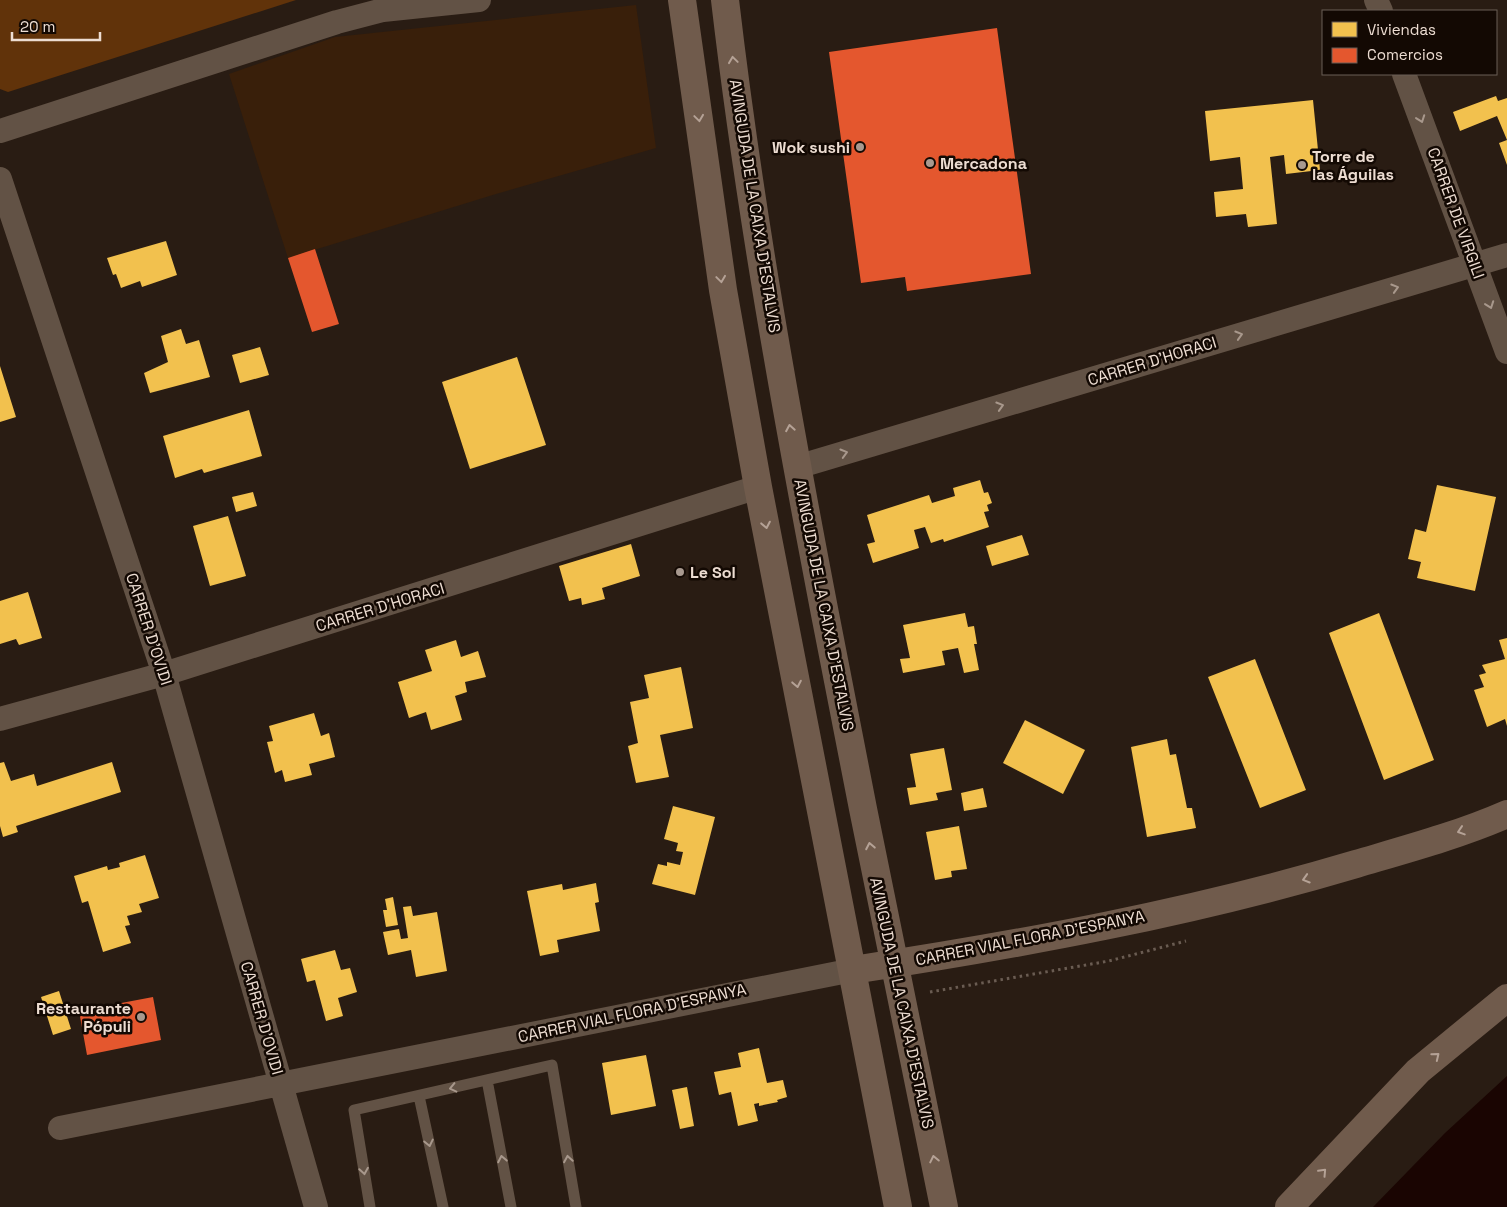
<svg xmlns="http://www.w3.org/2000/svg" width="1507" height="1207" font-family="'Space Grotesk',sans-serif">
<rect width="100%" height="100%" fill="#291c13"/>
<path fill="#391f0a" d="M636 5 656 148 496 194 288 258 229 74 335 37Z"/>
<path fill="#61330a" d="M0 0H296L8 92 0 89Z"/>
<path fill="#1a0502" d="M1507 1076V1207H1373L1445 1133Z"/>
<path fill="#f2c14e" d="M1496 96 1498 101 1507 98V165L1499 143 1507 140 1497 116 1460 131 1453 112Z
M1313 100 1320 170 1286 174 1284 155 1270 157 1277 224 1248 227 1246 214 1216 217 1214 192 1243 189 1240 157 1210 161 1205 111Z
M166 241 177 275 142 287 140 281 121 288 116 274 113 275 107 258Z
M181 329 186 344 199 340 210 377 150 393 144 373 168 362 161 336Z
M260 347 269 375 240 383 232 355Z
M517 357 546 445 470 469 442 382Z
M0 366 16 417 0 422Z
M249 410 262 456 204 473 202 469 175 478 163 436Z
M980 480 984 493 988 492 992 503 987 505 989 511 984 512 989 527 944 542 943 539 931 543 925 527 914 530 919 548 873 563 867 544 875 542 867 515 929 495 932 503 955 496 953 488Z
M1437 485 1496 497 1475 591 1417 578 1421 562 1408 559 1415 529 1426 532Z
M253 492 257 506 236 512 232 497Z
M228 516 246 576 210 586 193 526Z
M1022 535 1029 555 992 566 986 546Z
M631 544 640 576 602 588 605 599 582 605 581 598 569 601 559 566Z
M28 592 42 638 19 645 16 639 0 644V601Z
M965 613 968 627 974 626 977 644H974L979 670 964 673 958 648 942 651 945 665 903 673 900 659 910 658 903 625Z
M1379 613 1434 760 1384 780 1329 633Z
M1507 638V726L1505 719 1487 727 1474 690 1484 687 1479 675 1486 673 1482 665 1505 659 1499 640Z
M456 640 461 657 478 651 486 677 465 682 467 692 455 696 462 720 431 730 426 712 409 718 398 682 432 671 425 650Z
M1255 659 1306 790 1260 808 1208 677Z
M681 667 693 728 660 735 669 777 636 783 628 746 638 743 630 702 649 698 644 675Z
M314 713 321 736 329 733 335 757 309 764 312 775 285 782 282 770 275 773 267 742 273 741 269 726Z
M1025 720 1085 750 1063 794 1003 763Z
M1167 739 1170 755 1176 754 1187 808H1192L1196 828 1147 837 1131 747Z
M944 748 952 790 936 793 938 800 910 805 907 788 916 787 910 754Z
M4 762 11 781 34 774 37 786 112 762 121 792 16 826 18 832 3 837 0 826V763Z
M983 788 987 807 964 811 961 793Z
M673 806 715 817 695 895 652 884 658 864 667 866V862L680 865 683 852 676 851 678 843 664 839Z
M959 826 967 869 951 871 952 877 935 880 926 832Z
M145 855 159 898 139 904 142 912 127 916 130 925 125 926 131 943 103 952 88 901 82 903 74 876 107 866 108 870 120 867 119 863Z
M596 883 599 902 595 903 600 931 557 940 559 952 540 956 527 891 562 884 563 890Z
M393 897 398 925 386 927 383 910H387L385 899Z
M411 906 413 916 437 912 447 971 416 977 411 950 388 955 383 932 399 929 401 939 408 938 403 907Z
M335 950 341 970 350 968 357 992 338 998 343 1016 326 1021 315 980 307 982 301 959Z
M59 991 71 1029 53 1035 41 997Z
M759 1048 767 1083 783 1080 787 1097 777 1100 778 1102 759 1106V1103L754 1104 758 1121 738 1126 731 1092 719 1095 714 1072 741 1067 738 1053Z
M646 1055 656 1106 611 1115 602 1063Z
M687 1087 694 1126 680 1129 672 1090Z"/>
<path fill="#e4572e" d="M997 28 1031 274 907 291 905 277 861 283 829 52Z
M315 249 339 324 312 332 288 258Z
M153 997 161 1040 87 1055 79 1011Z"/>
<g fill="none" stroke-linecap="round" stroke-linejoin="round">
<path stroke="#6a5c52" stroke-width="3" stroke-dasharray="2.5 4" stroke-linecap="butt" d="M930 992 1109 961 1186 941"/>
<path stroke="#625245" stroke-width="11" d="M487 1080 511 1207
M419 1096 443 1207
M370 1207 354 1110 552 1065 576 1207"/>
<path stroke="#625245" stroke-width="24" d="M1376 0 1381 11
M1404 74 1507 352
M0 131 337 22 383 10 479 0
M0 179 164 674 316 1207
M797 467 1507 255
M0 719 164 674 758 487
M60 1128 853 970"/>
<path stroke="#705b4c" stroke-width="28" d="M682 0 723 290 758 487 898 1207
M725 0C749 206 786 411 825 614 863 812 903 1010 944 1207
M853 970C1022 944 1192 913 1356 864 1407 849 1459 835 1507 814
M1289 1207 1418 1071 1507 998"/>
</g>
<defs><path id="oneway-chevron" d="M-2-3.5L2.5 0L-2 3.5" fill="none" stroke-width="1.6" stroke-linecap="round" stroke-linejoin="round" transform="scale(1.25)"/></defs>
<g stroke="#b5a296">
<use href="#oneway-chevron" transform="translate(733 60) rotate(-98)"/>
<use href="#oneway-chevron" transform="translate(699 118) rotate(82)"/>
<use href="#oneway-chevron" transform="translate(721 279) rotate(82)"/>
<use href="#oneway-chevron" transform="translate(790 428) rotate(-100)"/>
<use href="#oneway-chevron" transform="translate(766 525) rotate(79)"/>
<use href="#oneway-chevron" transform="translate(797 684) rotate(79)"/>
<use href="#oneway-chevron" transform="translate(1461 831) rotate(162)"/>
<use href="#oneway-chevron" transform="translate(870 846) rotate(-101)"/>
<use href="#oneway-chevron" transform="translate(1306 879) rotate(163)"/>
<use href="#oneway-chevron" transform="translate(1436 1056) rotate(-39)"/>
<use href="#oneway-chevron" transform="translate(934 1159) rotate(-102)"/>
<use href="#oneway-chevron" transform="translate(1323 1172) rotate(-47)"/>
</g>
<g stroke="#a8988c">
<use href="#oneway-chevron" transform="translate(1421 119) rotate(70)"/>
<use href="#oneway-chevron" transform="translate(1395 288) rotate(-17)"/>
<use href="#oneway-chevron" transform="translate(1490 305) rotate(70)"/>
<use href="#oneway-chevron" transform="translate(1239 335) rotate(-17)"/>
<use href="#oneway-chevron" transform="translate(1000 406) rotate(-17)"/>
<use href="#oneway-chevron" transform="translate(844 453) rotate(-16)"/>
<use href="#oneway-chevron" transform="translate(453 1088) rotate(167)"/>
<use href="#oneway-chevron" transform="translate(429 1143) rotate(78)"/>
<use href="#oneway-chevron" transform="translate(502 1159) rotate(-101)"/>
<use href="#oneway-chevron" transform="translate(568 1159) rotate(-99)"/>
<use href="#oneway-chevron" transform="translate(364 1171) rotate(81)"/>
</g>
<g fill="#a8998f" stroke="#130903" stroke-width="2">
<circle cx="860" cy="147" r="5"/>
<circle cx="930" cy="163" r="5"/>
<circle cx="1302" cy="165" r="5"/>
<circle cx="680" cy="572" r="5"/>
<circle cx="141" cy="1017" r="5"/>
</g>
<g text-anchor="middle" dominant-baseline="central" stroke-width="5" stroke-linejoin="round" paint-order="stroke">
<g font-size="16" font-weight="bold" fill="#edddd2" stroke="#130903" text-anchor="start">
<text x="850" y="147" text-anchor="end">Wok sushi</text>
<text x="1312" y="156">Torre de<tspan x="1312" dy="18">las Águilas</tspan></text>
<text x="940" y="163">Mercadona</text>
<text x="690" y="572">Le Sol</text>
<text x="131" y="1008" text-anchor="end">Restaurante<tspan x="131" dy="18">Pópuli</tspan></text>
</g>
<g font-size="16" fill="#edddd2" stroke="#130903">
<text transform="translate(755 206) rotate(81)">AVINGUDA DE LA CAIXA D'ESTALVIS</text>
<text transform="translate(1456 213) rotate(70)">CARRER DE VIRGILI</text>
<text transform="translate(1152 361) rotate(-17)">CARRER D'HORACI</text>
<text transform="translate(824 605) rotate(79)">AVINGUDA DE LA CAIXA D'ESTALVIS</text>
<text transform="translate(380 607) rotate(-17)">CARRER D'HORACI</text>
<text transform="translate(149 629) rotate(72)">CARRER D'OVIDI</text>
<text transform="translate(1030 938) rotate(-11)">CARRER VIAL FLORA D'ESPANYA</text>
<text transform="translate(902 1003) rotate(78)">AVINGUDA DE LA CAIXA D'ESTALVIS</text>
<text transform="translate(632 1013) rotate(-12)">CARRER VIAL FLORA D'ESPANYA</text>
<text transform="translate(262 1018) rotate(74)">CARRER D'OVIDI</text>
</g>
</g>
<rect x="1322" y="10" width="175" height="65" fill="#130903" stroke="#6a5e56"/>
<rect x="1332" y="22" width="25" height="15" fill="#f2c14e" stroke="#6a5e56"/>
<text x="1367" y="35" font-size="15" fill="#edddd2">Viviendas</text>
<rect x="1332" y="48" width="25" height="15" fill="#e4572e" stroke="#6a5e56"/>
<text x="1367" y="60" font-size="15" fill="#edddd2">Comercios</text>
<path d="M12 32v8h88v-8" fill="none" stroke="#edddd2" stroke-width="2.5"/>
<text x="20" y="32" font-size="15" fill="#edddd2" stroke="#130903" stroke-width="4" paint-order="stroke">20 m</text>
</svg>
